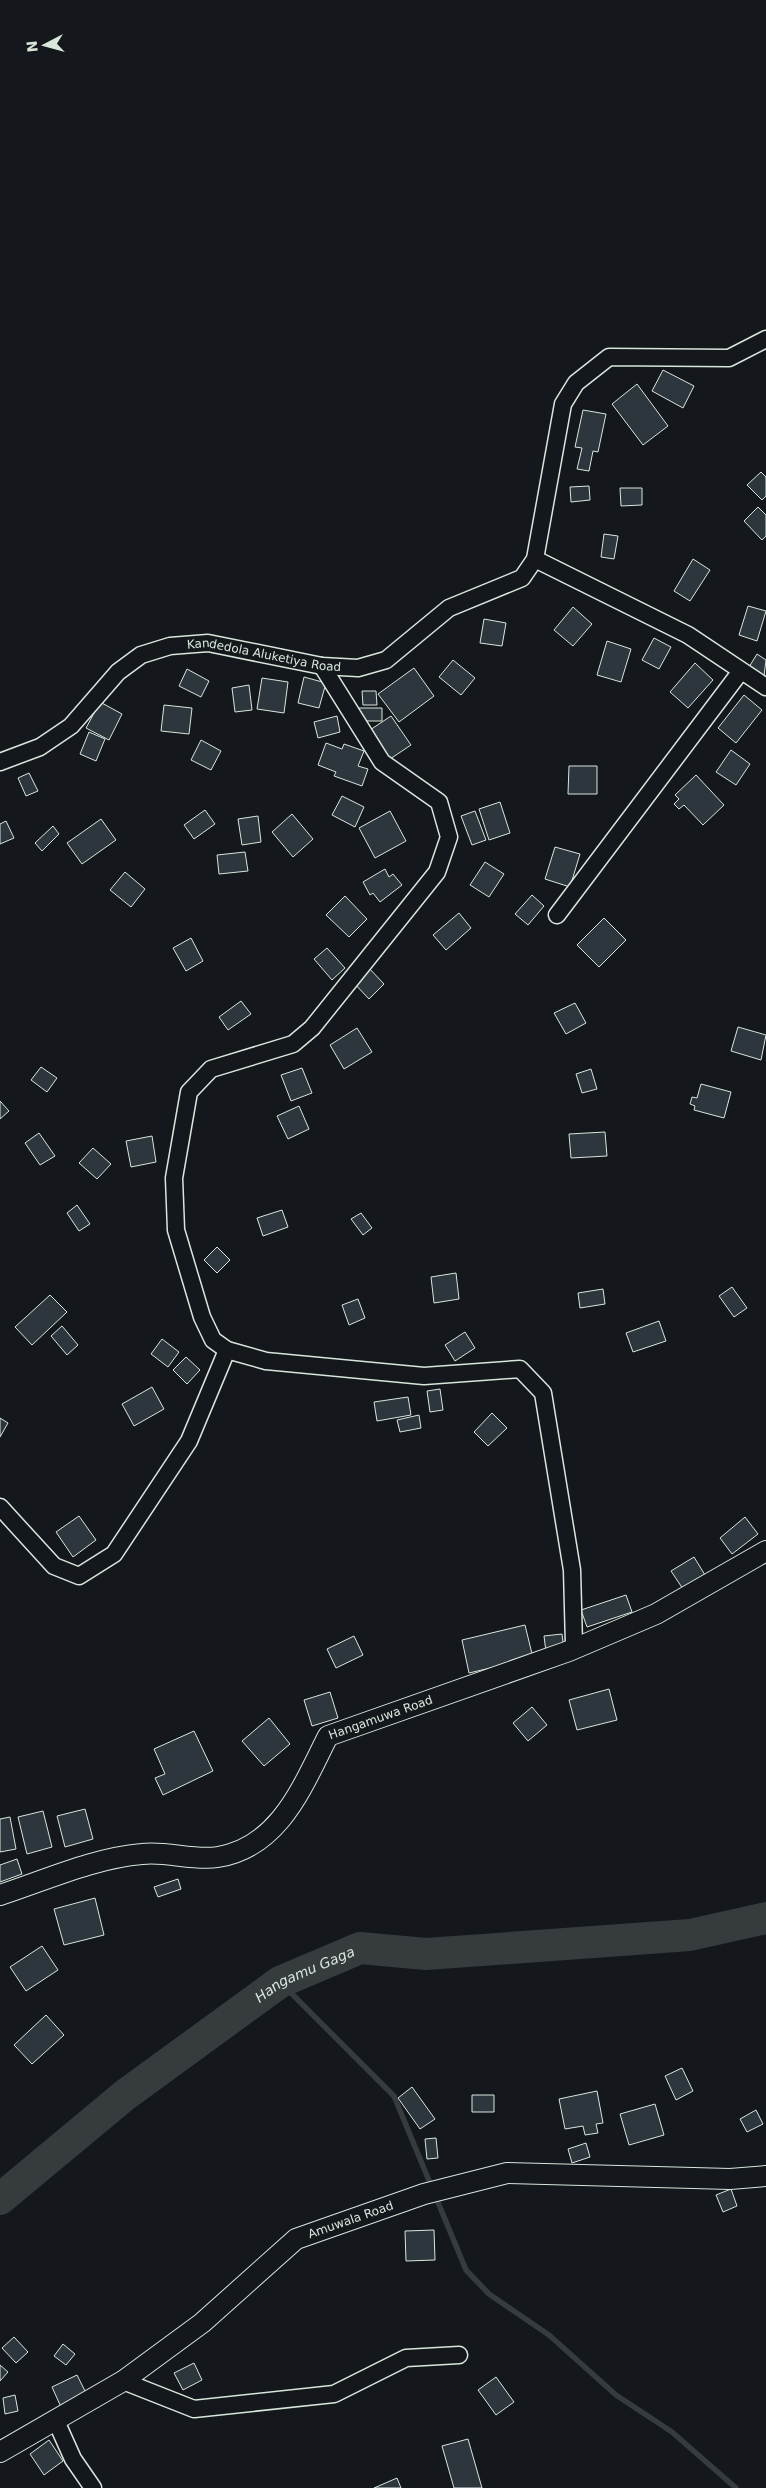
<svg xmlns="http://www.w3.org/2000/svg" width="766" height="2488" font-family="'DejaVu Sans',sans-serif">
<rect width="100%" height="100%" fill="#14181c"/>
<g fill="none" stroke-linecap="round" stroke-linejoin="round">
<path stroke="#363b3e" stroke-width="5.5" d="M280 1982 394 2096 466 2270 489 2294 549 2335 616 2395 672 2432 736 2488"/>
<path stroke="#363b3e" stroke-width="32" id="s1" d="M0 2199 125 2095 280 1982 360 1948 426 1954 690 1935 766 1918"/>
</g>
<path fill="#2c363c" stroke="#d8e6dc" d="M663 370 694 386 683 408 652 391Z
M637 384 668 426 643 445 612 404Z
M583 410 606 414 598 452 593 451 589 471 577 469 582 448 575 447Z
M761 472 766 477V496L762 500 747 485Z
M589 486 590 500 571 502 570 487Z
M620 488H642V505L621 506Z
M758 507 766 515V536L762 540 744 521Z
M604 534 618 536 614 559 601 557Z
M693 559 710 570 690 601 674 591Z
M748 606 766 611 757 641 739 635Z
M573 607 592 624 573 646 554 630Z
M484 619 506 623 502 646 480 643Z
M654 638 671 647 659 669 642 660Z
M607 641 631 649 621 682 597 675Z
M757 654 766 660 764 676 749 667Z
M453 660 475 678 461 695 439 677Z
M695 663 713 680 688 708 670 692Z
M414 668 434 696 399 722 378 694Z
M187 669 209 681 201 697 179 686Z
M304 677 326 683 319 708 298 703Z
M262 678 288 682 284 713 257 709Z
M249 685 252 710 235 712 232 688Z
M362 691H376L377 705H363Z
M744 695 762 710 736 743 718 728Z
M100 702 122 714 109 740 86 728Z
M164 705 192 708 189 734 161 731Z
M359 708H382V721H359Z
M337 716 340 732 318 738 314 722Z
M391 716 411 745 390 759 370 730Z
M89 732 105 739 96 761 80 754Z
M201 740 221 751 211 770 191 760Z
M326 743 342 749 344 744 364 751 358 766 368 769 362 786 334 776 336 772 318 765Z
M731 750 750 764 736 785 716 772Z
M569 766H597V794H568Z
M29 773 38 791 26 796 18 778Z
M696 775 724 805 703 825 684 805 679 809 674 804 679 799 675 795Z
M342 796 364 807 355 827 332 815Z
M500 802 510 833 489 840 479 809Z
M205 810 215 824 194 839 184 825Z
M390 811 406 841 375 858 359 828Z
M475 811 486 840 472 845 461 816Z
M292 814 313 839 293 857 272 832Z
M258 816 261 842 242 845 238 819Z
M101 819 116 840 82 864 67 843Z
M6 821 14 838 0 844V824Z
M53 826 59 834 42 851 35 843Z
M555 847 580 854 570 887 545 879Z
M245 852 248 871 219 874 217 855Z
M485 862 504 874 489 897 470 885Z
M385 869 389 877 393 874 402 885 380 902 373 893 370 895 363 882Z
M125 872 145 889 131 907 110 890Z
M532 895 544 906 528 925 515 914Z
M345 896 367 919 349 937 326 915Z
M459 913 471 928 446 950 433 935Z
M604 918 626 940 599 967 577 945Z
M191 938 203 961 186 971 173 948Z
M327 948 345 968 332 980 314 959Z
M367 966 384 984 369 999 352 981Z
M241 1001 251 1014 228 1030 219 1017Z
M575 1003 586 1023 566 1034 554 1013Z
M738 1027 766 1035 761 1060 731 1051Z
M357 1028 372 1052 344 1069 330 1045Z
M41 1067 57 1078 47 1092 31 1080Z
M302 1068 312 1093 291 1101 281 1075Z
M591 1069 597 1089 582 1093 576 1074Z
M701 1084 731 1092 724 1118 694 1110 695 1106 690 1104 692 1097 697 1098Z
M0 1101 9 1111 0 1119Z
M299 1106 309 1129 288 1139 277 1116Z
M605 1132 607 1156 571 1158 569 1134Z
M39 1133 55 1156 40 1165 25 1143Z
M152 1136 156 1162 131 1167 126 1141Z
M93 1148 111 1164 97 1179 79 1163Z
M77 1205 90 1224 79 1231 67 1213Z
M282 1210 288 1227 263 1236 257 1218Z
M361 1213 372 1228 363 1235 351 1219Z
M217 1247 230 1260 217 1273 204 1260Z
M456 1273 459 1299 434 1303 431 1277Z
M732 1287 747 1308 734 1317 719 1296Z
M603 1289 605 1304 580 1308 578 1293Z
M50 1295 67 1312 32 1345 15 1327Z
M358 1299 365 1318 349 1325 342 1305Z
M659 1321 666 1341 633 1352 626 1333Z
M62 1326 78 1345 67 1355 51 1336Z
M465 1332 475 1348 455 1361 445 1345Z
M162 1339 179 1352 168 1367 151 1354Z
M186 1357 200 1370 187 1384 173 1370Z
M152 1387 164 1409 134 1426 122 1404Z
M440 1389 443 1410 430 1412 427 1391Z
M408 1397 411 1415 377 1421 374 1402Z
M492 1413 507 1428 488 1446 474 1432Z
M419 1415 421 1428 400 1432 397 1420Z
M0 1418 8 1423 0 1437Z
M79 1516 96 1540 73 1557 56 1532Z
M745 1517 758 1534 732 1554 720 1538Z
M694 1557 705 1575 683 1589 671 1571Z
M626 1595 632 1612 587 1627 581 1610Z
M525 1625 533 1658 469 1673 462 1640Z
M562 1634 564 1650 546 1652 544 1636Z
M354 1636 363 1655 336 1668 327 1649Z
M609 1689 617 1720 577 1730 569 1700Z
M330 1692 338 1718 312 1726 304 1700Z
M532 1707 547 1725 528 1741 513 1723Z
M269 1718 290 1744 264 1766 242 1741Z
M194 1731 213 1771 163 1795 155 1778 165 1774 154 1749Z
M85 1809 93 1839 65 1847 57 1816Z
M43 1811 52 1847 27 1854 18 1817Z
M10 1817 16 1849 0 1852V1819Z
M17 1859 22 1874 0 1882V1865Z
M178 1879 181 1889 158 1897 154 1887Z
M95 1898 104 1935 64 1945 54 1909Z
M42 1946 58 1970 26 1991 10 1967Z
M46 2015 64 2035 32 2064 14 2045Z
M682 2068 693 2091 676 2100 665 2076Z
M412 2087 435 2119 420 2129 398 2098Z
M597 2091 603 2123 596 2124 598 2133 585 2135 583 2126 565 2129 559 2099Z
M472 2095H494V2112H472Z
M655 2104 664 2135 629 2145 620 2114Z
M756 2110 763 2124 747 2132 740 2119Z
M436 2138 438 2158 427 2159 425 2139Z
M586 2143 590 2157 572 2163 568 2149Z
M731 2189 737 2206 723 2212 716 2195Z
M434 2230 435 2260 406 2261 405 2231Z
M14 2337 28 2352 16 2363 2 2348Z
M63 2344 75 2354 66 2365 54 2356Z
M194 2363 202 2380 183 2390 174 2373Z
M0 2365 8 2372 0 2381Z
M77 2375 87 2395 61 2407 52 2387Z
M496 2377 514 2402 496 2415 478 2390Z
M15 2395 18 2411 5 2414 3 2398Z
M468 2439 482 2488H454L442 2446Z
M49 2440 63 2461 44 2475 30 2454Z
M397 2478 401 2488H374Z"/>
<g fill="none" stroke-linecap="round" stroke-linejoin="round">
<g stroke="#d8e6dc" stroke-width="19">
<g id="minor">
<path d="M535 559 688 635 766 687"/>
<path d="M322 666 382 762 439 802 449 837 437 872 312 1028 293 1044 211 1069 189 1092 174 1178 176 1230 202 1317 213 1340 227 1350 266 1361 424 1376 520 1369 543 1393 572 1570 574 1645 569 1651"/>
<path id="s2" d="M0 762 40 747 71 726 118 672 141 655 170 646 208 643 322 666 358 668 386 660 449 608 522 578 535 559 563 404 576 383 609 357 729 358 766 339"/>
<path d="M557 915 741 671"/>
<path d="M0 1507 54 1566 79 1576 114 1554 189 1441 227 1350"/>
<path d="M123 2381 194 2409 334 2394 406 2358 459 2355"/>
<path d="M56 2421 73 2459 93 2488"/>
</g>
</g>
<g stroke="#d8e6dc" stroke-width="22">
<g id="tertiary">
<path id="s3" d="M0 1895C46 1880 94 1858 142 1854 167 1851 194 1861 218 1857 280 1847 303 1785 328 1736L569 1651 656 1614 766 1551"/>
<path id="s4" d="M0 2452 123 2381 202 2323 296 2239 424 2194 507 2173 730 2179 766 2176"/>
</g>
</g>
<use href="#minor" stroke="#14181c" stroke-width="16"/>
<use href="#tertiary" stroke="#14181c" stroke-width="20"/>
</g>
<g text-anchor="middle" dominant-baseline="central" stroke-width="4" stroke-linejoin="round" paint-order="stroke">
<g font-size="12" fill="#d8e6dc" stroke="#14181c">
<text stroke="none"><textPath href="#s2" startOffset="306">Kandedola Aluketiya Road</textPath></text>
<text stroke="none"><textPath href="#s3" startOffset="451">Hangamuwa Road</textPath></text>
<text stroke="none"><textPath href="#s4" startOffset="424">Amuwala Road</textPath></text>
</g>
<g font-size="14" font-style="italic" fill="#d8e6dc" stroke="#14181c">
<text stroke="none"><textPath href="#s1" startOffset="380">Hangamu Gaga</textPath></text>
</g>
</g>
<g transform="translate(45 45) rotate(264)" stroke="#14181c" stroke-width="4" paint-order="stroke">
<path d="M0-4L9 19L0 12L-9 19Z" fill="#d8e6dc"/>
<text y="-8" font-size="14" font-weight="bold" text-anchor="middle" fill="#d8e6dc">N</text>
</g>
</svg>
